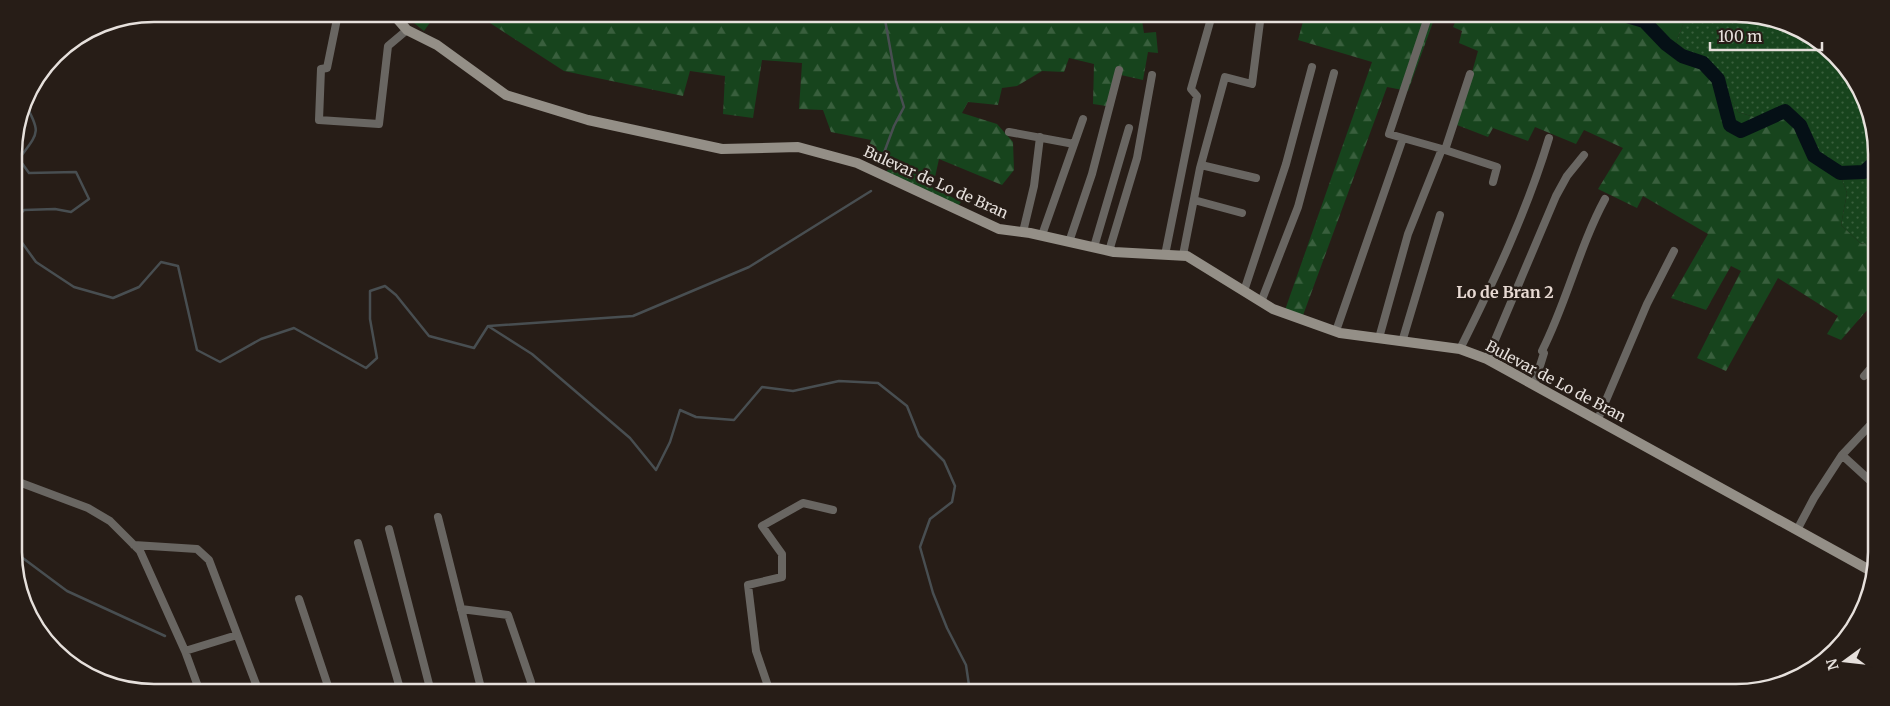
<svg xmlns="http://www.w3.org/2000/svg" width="1890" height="706" font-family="Merriweather,serif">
<defs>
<pattern id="grass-dots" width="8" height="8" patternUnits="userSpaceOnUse" patternTransform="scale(1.25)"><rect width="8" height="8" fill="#17441d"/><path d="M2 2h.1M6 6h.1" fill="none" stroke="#395f3d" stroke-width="1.8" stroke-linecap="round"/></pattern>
<pattern id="forest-firs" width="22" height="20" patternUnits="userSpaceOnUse" patternTransform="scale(1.25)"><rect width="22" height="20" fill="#17441d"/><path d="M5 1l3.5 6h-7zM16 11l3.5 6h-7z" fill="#395f3d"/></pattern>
</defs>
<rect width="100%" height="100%" fill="#271d17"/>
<path fill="url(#grass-dots)" d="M1687 14H1735L1781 21 1847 69 1875 136V241L1861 244 1841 225 1847 193 1836 164 1816 149 1791 111 1754 117 1738 112 1721 77 1676 43Z
M890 164 961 202 954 212 884 179Z"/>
<path fill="url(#forest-firs)" d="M415 14H436L424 31 409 19Z
M483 14H1141L1144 33 1156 32 1158 53 1148 52 1143 80 1121 75 1113 107 1093 104 1094 64 1069 58 1064 72 1042 71 1017 86 1002 88 998 105 968 102 962 113 997 124 1013 142 1014 170 1002 185 939 159 933 186 890 164 866 156 871 140 831 132 823 110 799 109 802 63 762 60 753 118 723 114 725 76 690 71 683 96 564 71 490 23 493 19Z
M1305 14H1436L1408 91 1387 87 1302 318 1285 310 1372 62 1298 40Z
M1446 14H1687L1676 43 1722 77 1738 112 1754 117 1791 110 1816 149 1836 164 1847 193 1841 225 1861 244 1875 241V301L1841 340 1827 334 1838 316 1778 278 1726 371 1697 358 1741 271 1731 266 1706 310 1671 298 1708 234 1643 196 1637 208 1598 189 1623 148 1584 130 1576 144 1535 127 1528 141 1493 128 1488 137 1457 125 1478 51 1459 43 1462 31 1453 27 1457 18Z"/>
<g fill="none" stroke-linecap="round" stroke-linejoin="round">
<path stroke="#484e51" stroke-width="2.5" d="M882 158 894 126 904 107 896 81 884 14
M14 222 24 210 55 209 71 212 89 199 76 172 29 173 19 159C38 133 42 133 25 104
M15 233 36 262 74 287 113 298 139 287 161 262 178 266 197 350 220 362 261 339 294 328 366 368 377 358 370 319V291L385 286 396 295 429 336 474 348 488 326 532 354 630 438 656 470 670 442 680 410 696 417 734 420 762 387 793 391 839 381 878 383 907 406 919 436 944 461 955 486 952 502 930 519 920 547 933 593 947 628 966 665 970 692
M489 326 633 316 749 267 871 191
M16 553 67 591 165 636"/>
<path stroke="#051016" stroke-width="14" d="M1578 14H1581
M1620 14 1644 21 1666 44 1682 56 1703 63 1718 79 1730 125 1741 131 1785 111 1800 125 1814 156 1840 173 1864 172 1875 162"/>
<path stroke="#696662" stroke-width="8" d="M338 14 327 68 321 69 319 120 379 124 388 46 407 30
M1009 132 1074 144
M1403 138 1389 134 1429 14
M1445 150 1470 74
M1201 165 1256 178
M1194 200 1242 213
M1023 232 1034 186 1040 137
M1042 235 1083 119
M1069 242 1092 174 1119 70
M1094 247 1129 128
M1109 251 1137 158 1152 75
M1165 255 1197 96 1191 89 1210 22
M1183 255 1200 168 1225 77 1252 84 1261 14
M1244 291 1286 164 1312 67
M1261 302 1298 207 1334 73
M1336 331 1403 138 1442 149
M1379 338 1408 234 1442 149 1497 167 1493 182
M1402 342 1440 215
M1460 349C1494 281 1527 211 1549 138
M1487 359 1556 196 1567 176 1584 155
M1864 376 1876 362
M1534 385 1544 353 1542 351C1567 302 1579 247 1605 199
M1598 419 1647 304 1674 251
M1842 455 1876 486
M16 481 88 508 110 521 140 551 185 651 200 692
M438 517 482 692
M389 529 431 692
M1797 530 1814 498 1842 455 1876 419
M358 543 401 692
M134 545 197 549 209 560 259 692
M299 599 330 692
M461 609 508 615 531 682 530 692
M185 651 237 635
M770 692 756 651 748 585 782 577V554L762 526 803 503 833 510"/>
<path stroke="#948f87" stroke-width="10" d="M393 14 407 30 437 45 506 95 588 120 722 149 798 147 857 163 999 229 1030 233 1114 252 1187 256 1273 309 1340 333 1460 349 1487 359 1873 572"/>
</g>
<g text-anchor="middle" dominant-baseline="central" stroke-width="5" stroke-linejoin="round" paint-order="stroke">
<g font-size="15" fill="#e6e0dc" stroke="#271d17">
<text transform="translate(936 182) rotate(24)">Bulevar de Lo de Bran</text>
<text transform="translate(1556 381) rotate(28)">Bulevar de Lo de Bran</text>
</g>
<g font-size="16" font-weight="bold" fill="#e8dad3" stroke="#271d17">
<text x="1505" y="292">Lo de Bran 2</text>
</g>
</g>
<path d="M0 0H1890V706H0ZM154 22H1736A132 132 0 0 1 1868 154V552A132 132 0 0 1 1736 684H154A132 132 0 0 1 22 552V154A132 132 0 0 1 154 22Z" fill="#271d17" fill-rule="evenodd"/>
<path fill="none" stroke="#e6e0dc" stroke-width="2.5" d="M154 22H1736A132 132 0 0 1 1868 154V552A132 132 0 0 1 1736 684H154A132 132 0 0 1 22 552V154A132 132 0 0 1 154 22Z"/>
<g transform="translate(1845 661) rotate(255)" stroke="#271d17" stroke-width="4" paint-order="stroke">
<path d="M0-4L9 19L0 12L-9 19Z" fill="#e6e0dc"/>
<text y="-8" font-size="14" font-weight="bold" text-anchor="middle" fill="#e6e0dc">N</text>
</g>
<path d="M1710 42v8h112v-8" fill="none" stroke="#e6e0dc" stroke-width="2.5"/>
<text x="1718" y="42" font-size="15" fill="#e6e0dc" stroke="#271d17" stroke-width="4" paint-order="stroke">100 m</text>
</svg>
